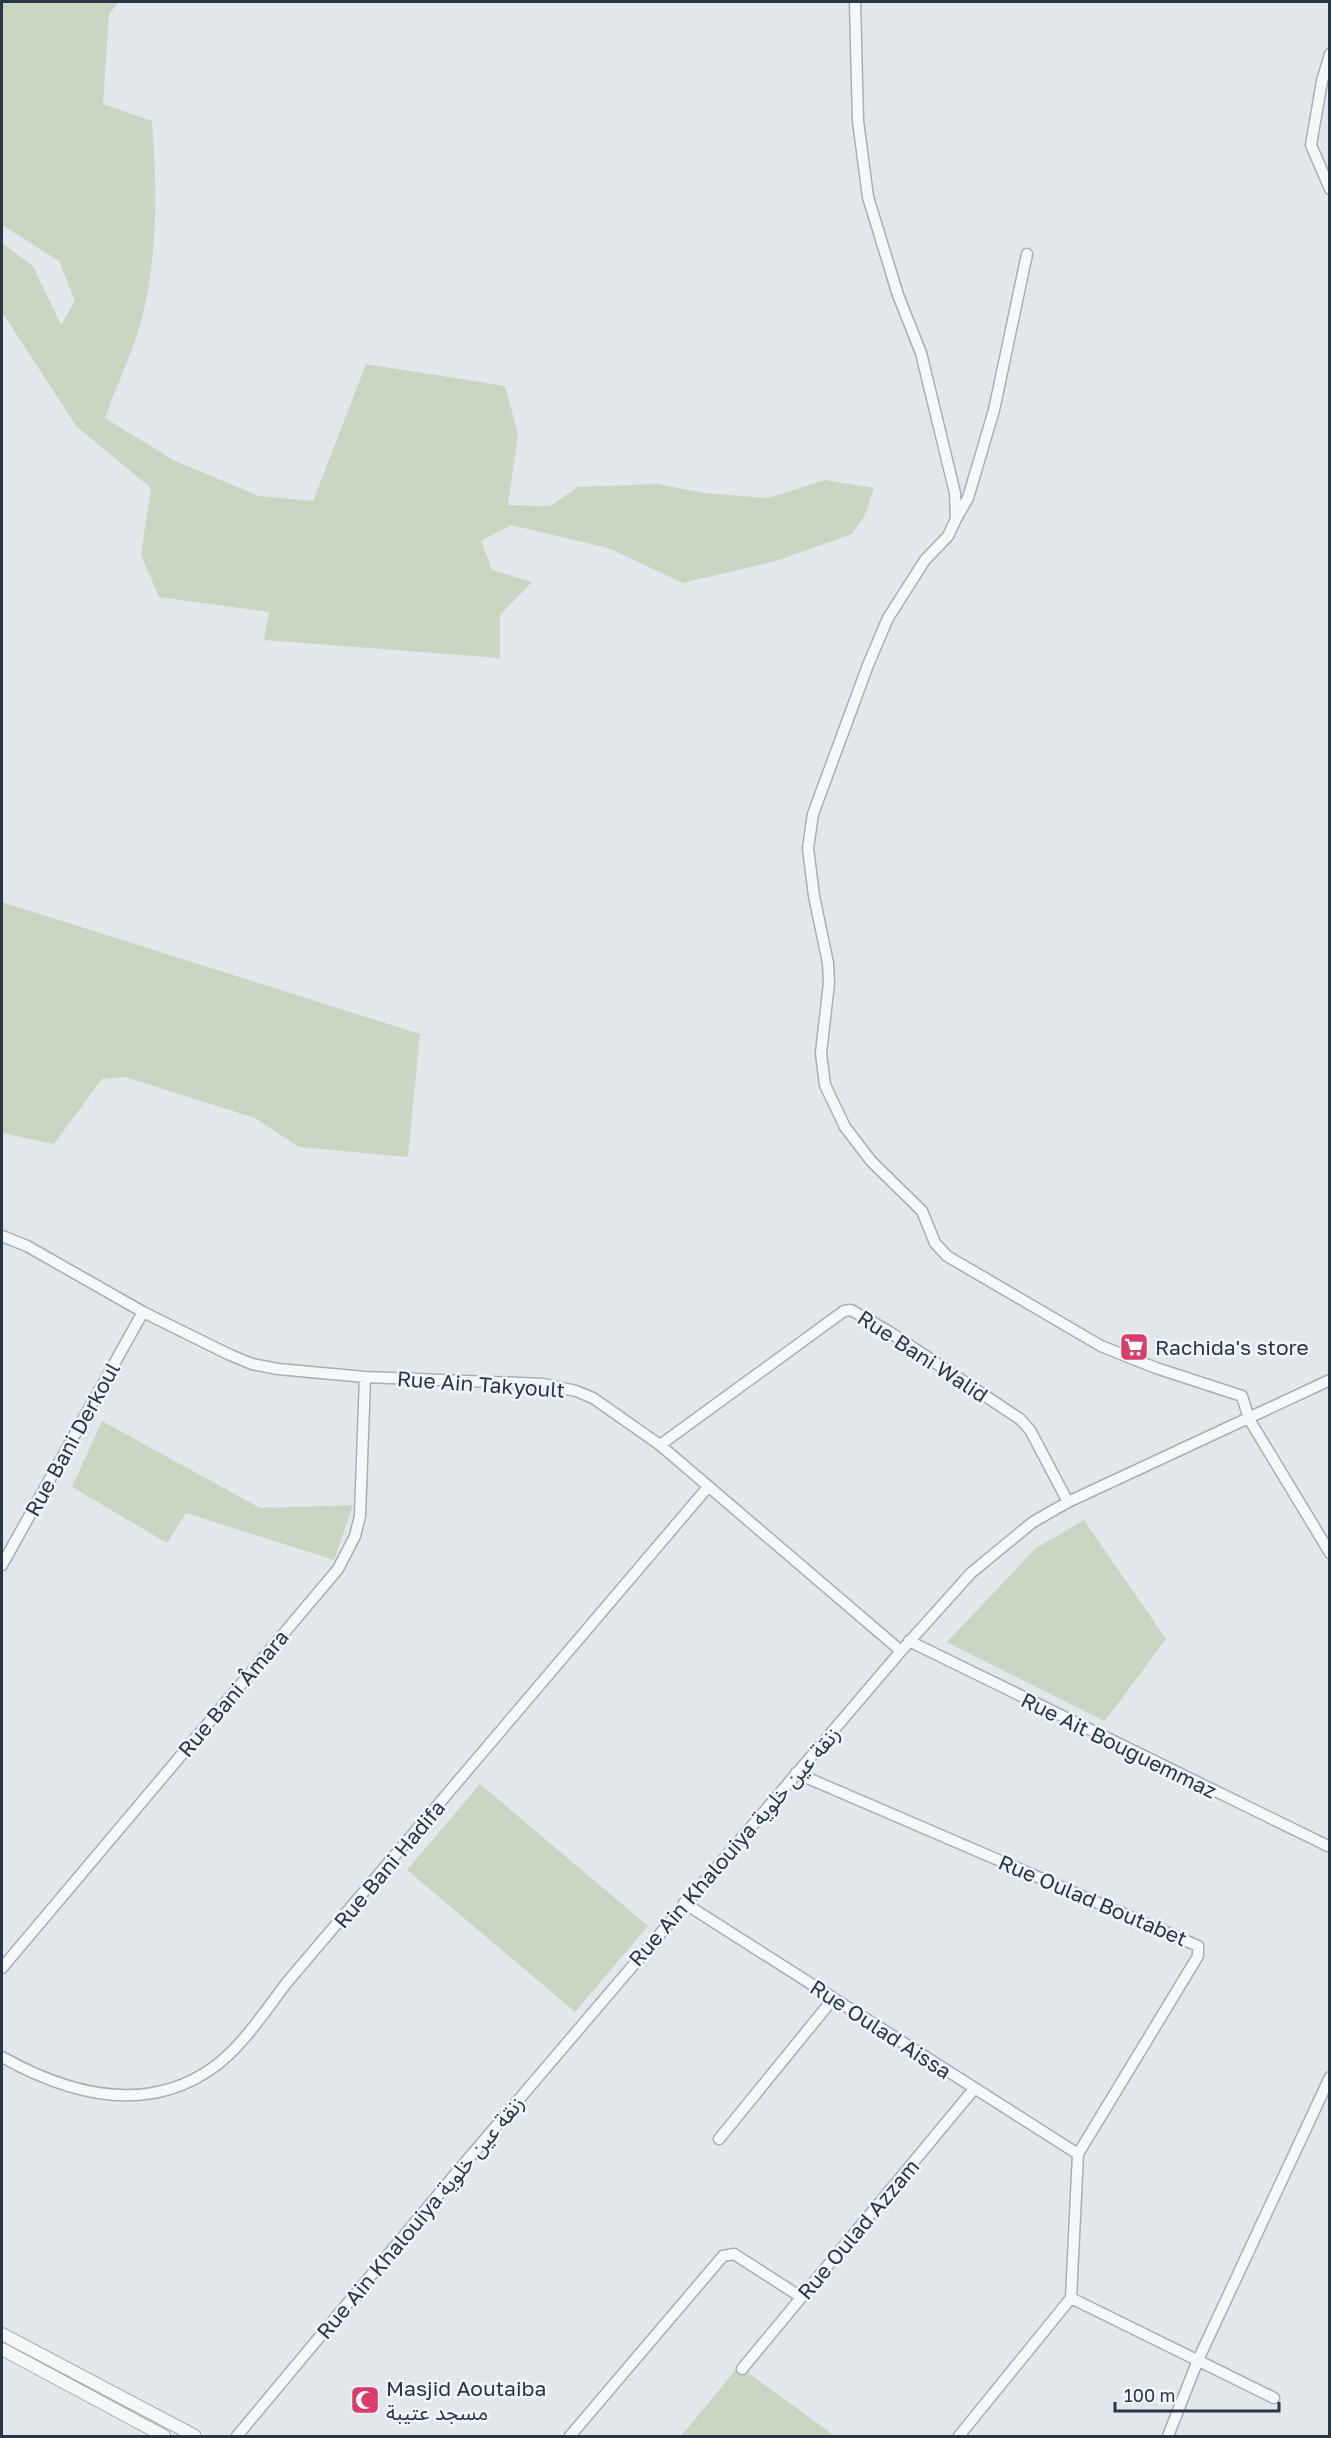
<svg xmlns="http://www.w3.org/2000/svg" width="1331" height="2438" font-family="'Golos Text','Noto Sans Arabic',sans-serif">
<rect width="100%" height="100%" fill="#e2e7ec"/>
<path fill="#cad6c2" d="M2 2H118L109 15 103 104 152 121C157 185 158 252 143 314 135 348 117 384 105 418L173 460 259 496 313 501 366 364 505 386 518 434 508 505 550 506 578 487 658 484 705 493 768 498 825 480 874 488 865 515 852 534 776 561 683 583 608 548 511 525 481 541 492 570 532 582 500 615V658L264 640 269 612 159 597 141 555 151 488 76 426 2 312V243L33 266 61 325 75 301 59 261 2 225Z
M2 902 420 1034 408 1157 299 1147 255 1118 125 1077 102 1079 54 1144 2 1133Z
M102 1421 260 1508 353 1505 334 1560 186 1513 167 1543 72 1487Z
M1084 1520 1166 1639 1105 1721 947 1642 1035 1549Z
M480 1784 648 1926 575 2012 407 1870Z
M739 2366 835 2436H681Z"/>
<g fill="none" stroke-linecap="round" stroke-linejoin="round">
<g stroke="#a6afb7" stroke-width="13">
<path id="minor" d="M855 2 858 121 868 197 898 295 921 353 955 493 956 519 948 536 925 560 888 618 868 665 813 814 808 848 814 896 828 963 829 983 821 1053 825 1085 845 1127 871 1161 922 1211 935 1243 947 1256 1101 1346 1156 1368 1242 1396 1249 1419 1330 1553
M1330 54 1322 81 1311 145 1330 189
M956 519 968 498 994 410 1027 254
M2 1236 27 1246 143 1312 228 1354 252 1364 278 1369 365 1377 543 1384 576 1391 593 1398 660 1445 901 1651
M660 1445 844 1311 851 1310 888 1331 1020 1419 1030 1430 1068 1502
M2 1565 143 1312
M909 1641 1330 1847
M796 1773 1198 1946V1956L1078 2154 1071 2298
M684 1903 1078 2154
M2 1968 338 1569 355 1536 360 1516 365 1377
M2 2057C68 2094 146 2116 214 2067 244 2045 266 2009 289 1980L708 1487
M719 2139 833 1999
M1071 2298 1274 2398
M742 2369 974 2089
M237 2436 463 2165 901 1651 971 1573 1033 1522 1068 1502 1330 1380
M570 2436 723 2256 734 2254 801 2297
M959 2436 1071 2298
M1168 2436 1198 2360 1330 2077"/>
</g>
<g stroke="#a6afb7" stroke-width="14">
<path id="tertiary" d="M2 2334 195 2436
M2 2349 164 2436"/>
</g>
<use href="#minor" stroke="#f5f7f9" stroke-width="10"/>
<use href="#tertiary" stroke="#f5f7f9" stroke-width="12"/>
</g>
<defs>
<g id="supermarket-square" transform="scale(1.5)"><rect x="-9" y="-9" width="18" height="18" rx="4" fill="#db3d6a" stroke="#f2f6f9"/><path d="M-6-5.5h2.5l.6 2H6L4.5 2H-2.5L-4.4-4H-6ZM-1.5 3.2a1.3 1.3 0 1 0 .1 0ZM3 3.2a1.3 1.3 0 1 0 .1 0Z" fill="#fff"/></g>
<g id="mosque-square" transform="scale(1.5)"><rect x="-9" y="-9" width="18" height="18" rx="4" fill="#db3d6a" stroke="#f2f6f9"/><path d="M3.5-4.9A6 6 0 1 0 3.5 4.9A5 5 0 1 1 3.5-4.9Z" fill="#fff"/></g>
</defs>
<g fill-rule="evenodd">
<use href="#supermarket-square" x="1134" y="1347"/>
<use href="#mosque-square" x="365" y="2400"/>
</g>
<g text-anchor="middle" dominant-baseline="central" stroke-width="5" stroke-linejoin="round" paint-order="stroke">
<g font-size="21" fill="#283746" stroke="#f2f6f9" text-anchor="start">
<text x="1155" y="1347">Rachida's store</text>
<text x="386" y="2388">Masjid Aoutaiba<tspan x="386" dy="24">مسجد عتيبة</tspan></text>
</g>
<g font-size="21" fill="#283746" stroke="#f2f6f9">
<text transform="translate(923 1356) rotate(33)">Rue Bani Walid</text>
<text transform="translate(481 1384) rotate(4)">Rue Ain Takyoult</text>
<text transform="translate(72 1439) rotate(-61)">Rue Bani Derkoul</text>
<text transform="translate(233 1693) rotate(-50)">Rue Bani Âmara</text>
<text transform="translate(1119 1745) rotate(26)">Rue Ait Bouguemmaz</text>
<text transform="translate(734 1846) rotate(-49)">Rue Ain Khalouiya زنقة عين خلوية</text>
<text transform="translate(389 1864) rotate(-50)">Rue Bani Hadifa</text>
<text transform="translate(1093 1900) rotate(23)">Rue Oulad Boutabet</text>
<text transform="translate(881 2029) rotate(33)">Rue Oulad Aissa</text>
<text transform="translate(420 2217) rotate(-50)">Rue Ain Khalouiya زنقة عين خلوية</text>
<text transform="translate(858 2229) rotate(-50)">Rue Oulad Azzam</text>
</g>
</g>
<rect width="1331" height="2438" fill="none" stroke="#283746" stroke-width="6"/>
<path d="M1115 2402v9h164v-9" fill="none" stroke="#283746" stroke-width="3"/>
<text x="1124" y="2402" font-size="18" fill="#283746" stroke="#f2f6f9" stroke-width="4.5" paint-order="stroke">100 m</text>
</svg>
